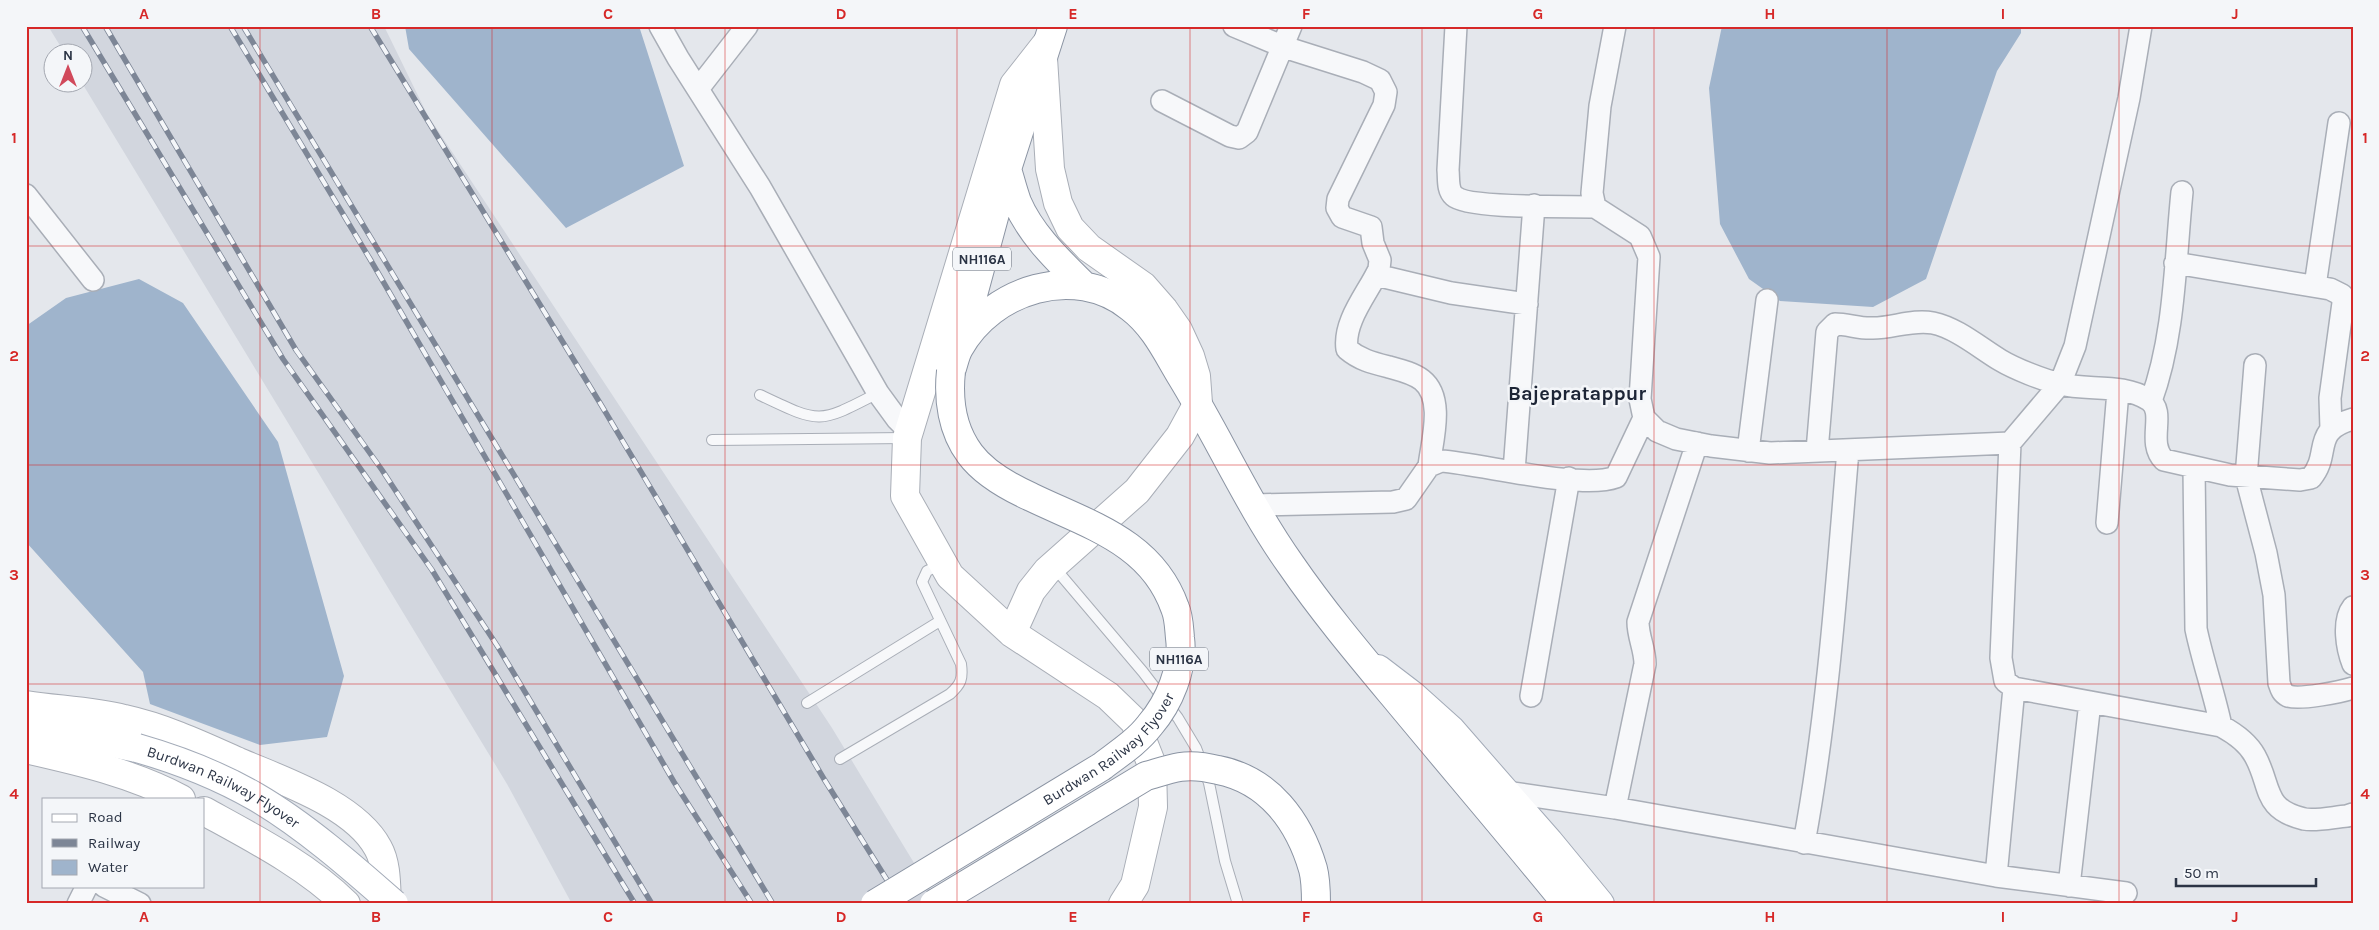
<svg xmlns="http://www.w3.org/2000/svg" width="2379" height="930" font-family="Karla,sans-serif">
<rect width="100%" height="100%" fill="#e4e7ec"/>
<path fill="#d2d6de" d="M48 26H384L427 114 832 728 939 904H572L507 784 82 83V52H64Z"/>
<path fill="#9fb4cc" d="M405 26H639L684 166 566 228 409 49Z
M1722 26H2021V33L1997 71 1926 279 1873 307 1780 301 1749 279 1720 224 1709 88Z
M139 279 183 303 278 442 344 676 327 737 260 745 150 704 143 672 26 542V326L66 298Z"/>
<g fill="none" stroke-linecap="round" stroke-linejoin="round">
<g stroke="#a9aeb7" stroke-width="12">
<path id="lane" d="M760 395C821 424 818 424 878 393
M712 440 906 438
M1054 567 1143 672 1178 718 1196 748 1209 783 1225 861 1238 904
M807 703 940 621
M840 759 950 694C961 684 963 679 961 664L922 582 927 571 942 564"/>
</g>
<g stroke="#a9aeb7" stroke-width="24">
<path id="street" d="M660 26 678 58 760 187 878 393 897 419 909 431
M1234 26 1284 47 1363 72 1380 80 1386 92 1384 105 1338 199 1337 208 1342 217 1371 227 1373 243 1380 260 1379 269C1368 293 1343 321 1347 349 1360 360 1373 363 1389 367 1400 370 1413 373 1422 380 1445 398 1432 441 1429 466
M1456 26 1448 170C1449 178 1447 190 1454 196 1468 209 1571 206 1595 207
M1615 26 1600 106 1592 193 1595 207 1640 236 1649 257 1640 399 1644 418 1657 431 1676 439 1711 446 1770 453 2010 443 2060 384 2075 346 2129 98 2141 26
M698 89 747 26
M1162 101 1230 136 1239 138 1247 132 1291 26
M26 195 93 280
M2175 263 2330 289 2342 295 2343 303 2330 398 2331 429
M1376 275 1451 293 1527 304
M2315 286 2339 123
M2255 365 2246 477 2266 553 2274 595 2279 683C2281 689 2282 693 2288 696 2300 700 2340 692 2353 688
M2151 401C2175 336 2175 261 2182 192
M2010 443 2001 658 2005 681 2014 688 2221 726C2234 733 2248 743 2255 756 2272 787 2262 809 2304 819 2317 821 2334 817 2347 816L2353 814
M1748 451 1767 300
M1817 451 1827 332 1835 324C1848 324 1860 329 1873 328 1893 328 1913 319 1933 323 1957 328 1980 348 2000 360 2015 369 2043 380 2060 384 2088 391 2123 383 2149 400 2167 412 2146 442 2164 460L2230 475 2300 480 2311 478C2332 453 2310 431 2353 419
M2194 468 2196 629C2203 662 2214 693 2221 726
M1514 471 1534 205
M1254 505 1393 502 1406 499 1429 466 1441 461C1482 464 1582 490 1616 477L1644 418
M2107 523 2118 391
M2353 607C2342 621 2347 649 2353 664
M1531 696 1569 478
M1506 792 1615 808 1996 876 2126 893
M1615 808 1645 664C1645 649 1638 637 1638 622L1697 443
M1804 843C1828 713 1837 581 1848 450
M1996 876 2014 688
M104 886 140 904
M2069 886 2090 702
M78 904 87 886"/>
</g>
<g stroke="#a9aeb7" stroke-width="30">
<path id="secondary" d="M1047 43 1014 85 907 438 905 496 950 576 1012 633 1108 696 1135 722 1152 765 1153 807 1135 885 1123 904
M1012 633 1031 591 1047 571 1137 491 1180 436 1198 403 1196 376 1190 356 1178 330 1164 310 1143 286 1089 248 1070 228 1058 203 1050 169 1043 58
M26 705C58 710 92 711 124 719 165 728 203 746 241 763 283 781 355 805 378 848 387 864 386 886 387 904
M26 749C79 761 132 773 181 799
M204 811C253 838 306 865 346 904"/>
</g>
<g stroke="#a3abb8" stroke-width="30">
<path id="primary" d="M1378 669 1412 695 1451 730 1549 842 1600 904
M26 725 137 748"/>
</g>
<g stroke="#8b94a3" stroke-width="30">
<path id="highway" d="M1007 169C1010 179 1013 191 1017 202 1031 235 1059 261 1084 286
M961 339 1007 169 1053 26
M951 371C954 363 955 355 959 348 992 289 1075 263 1130 307 1154 325 1166 351 1181 376 1219 438 1249 506 1291 565 1322 610 1358 653 1393 695 1451 765 1510 834 1567 904"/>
</g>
<use href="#lane" stroke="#f7f8fa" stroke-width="10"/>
<use href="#street" stroke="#f7f8fa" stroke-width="21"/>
<use href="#secondary" stroke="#fff" stroke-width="28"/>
<use href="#primary" stroke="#fff" stroke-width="28"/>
<use href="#highway" stroke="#fff" stroke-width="28"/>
<g stroke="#7d8696" stroke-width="5.5">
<path id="rail" d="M82 26 283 359 432 570 635 904
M105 26 296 350 382 470 498 647 652 904
M230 26 370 259 674 782 752 904
M243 26 773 904
M370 26 600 403 824 779 902 904"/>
</g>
<use href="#rail" stroke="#f4f6f9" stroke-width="4" stroke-dasharray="11" stroke-linecap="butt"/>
<g stroke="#a3abb8" stroke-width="30" stroke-linecap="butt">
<g id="primary-bridge">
<path id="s1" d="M137 748C179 760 218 775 256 797 304 825 352 867 394 904"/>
</g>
</g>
<g stroke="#8b94a3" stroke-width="30" stroke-linecap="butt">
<g id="highway-bridge">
<path id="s2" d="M875 904 1101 767C1118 754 1137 742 1150 725 1169 703 1184 668 1180 638 1179 628 1179 617 1175 608 1152 542 1089 525 1031 497 1009 487 984 473 970 454 952 430 948 399 951 371"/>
<path d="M934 904 1146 776C1157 773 1168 769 1180 767 1192 765 1206 767 1218 770 1269 780 1299 821 1313 869 1316 880 1316 893 1316 904"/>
</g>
</g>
<use href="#primary-bridge" stroke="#fff" stroke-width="28"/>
<use href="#highway-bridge" stroke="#fff" stroke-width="28"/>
</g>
<path fill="none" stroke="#d62828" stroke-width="1" stroke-opacity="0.55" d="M260 26V904M492 26V904M725 26V904M957 26V904M1190 26V904M1422 26V904M1654 26V904M1887 26V904M2119 26V904M26 246H2353M26 465H2353M26 684H2353"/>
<g text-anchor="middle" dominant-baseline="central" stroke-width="5" stroke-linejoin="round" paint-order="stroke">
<g fill="#f4f6f9" stroke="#676e7b" stroke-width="1">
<rect x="953" y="247.5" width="58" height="23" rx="4"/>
<rect x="1150" y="647.5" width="58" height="23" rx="4"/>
</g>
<g font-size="14" font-weight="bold" fill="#2b3445">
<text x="982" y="259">NH116A</text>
<text x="1179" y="659">NH116A</text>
</g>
<g font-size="15" fill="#2b3445" stroke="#f4f6f9">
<text stroke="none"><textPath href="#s2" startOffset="282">Burdwan Railway Flyover</textPath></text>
<text stroke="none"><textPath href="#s1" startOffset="95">Burdwan Railway Flyover</textPath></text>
</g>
<g font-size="20" font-weight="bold" fill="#1d2536" stroke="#f4f6f9">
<text x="1577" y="393">Bajepratappur</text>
</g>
</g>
<rect width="2379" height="930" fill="none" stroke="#f4f6f9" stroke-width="55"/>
<rect x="42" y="798" width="162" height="90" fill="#f4f6f9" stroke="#a4a8b1"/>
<rect x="52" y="814" width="25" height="8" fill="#ffffff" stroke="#a4a8b1"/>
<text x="88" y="822" font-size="15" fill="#2b3445">Road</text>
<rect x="52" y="839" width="25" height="8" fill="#7d8696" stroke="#a4a8b1"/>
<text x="88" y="848" font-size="15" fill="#2b3445">Railway</text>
<rect x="52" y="860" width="25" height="15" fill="#9fb4cc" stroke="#a4a8b1"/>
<text x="88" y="872" font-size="15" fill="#2b3445">Water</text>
<g transform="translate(68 68)"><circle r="24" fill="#f4f6f9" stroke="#a4a8b1"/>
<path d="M0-4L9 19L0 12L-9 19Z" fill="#d1495b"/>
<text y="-8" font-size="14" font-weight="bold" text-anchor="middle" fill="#2b3445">N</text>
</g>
<path d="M2176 878v8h140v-8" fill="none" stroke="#2b3445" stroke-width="2.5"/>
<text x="2184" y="878" font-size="15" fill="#2b3445" stroke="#f4f6f9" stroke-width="4" paint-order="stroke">50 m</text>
<rect x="28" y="28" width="2324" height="874" fill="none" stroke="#d62828" stroke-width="2"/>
<g font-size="16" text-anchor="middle" font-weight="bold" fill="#d62828">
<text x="144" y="19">A</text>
<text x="376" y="19">B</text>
<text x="608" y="19">C</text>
<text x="841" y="19">D</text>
<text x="1073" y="19">E</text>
<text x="1306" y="19">F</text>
<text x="1538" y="19">G</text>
<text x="1770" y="19">H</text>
<text x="2003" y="19">I</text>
<text x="2235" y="19">J</text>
<text x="14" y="143">1</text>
<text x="2365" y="143">1</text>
<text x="14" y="361">2</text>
<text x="2365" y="361">2</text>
<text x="14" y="580">3</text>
<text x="2365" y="580">3</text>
<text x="14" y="799">4</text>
<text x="2365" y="799">4</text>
<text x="144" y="922">A</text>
<text x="376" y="922">B</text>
<text x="608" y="922">C</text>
<text x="841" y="922">D</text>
<text x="1073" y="922">E</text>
<text x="1306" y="922">F</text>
<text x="1538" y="922">G</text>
<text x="1770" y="922">H</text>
<text x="2003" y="922">I</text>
<text x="2235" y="922">J</text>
</g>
</svg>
